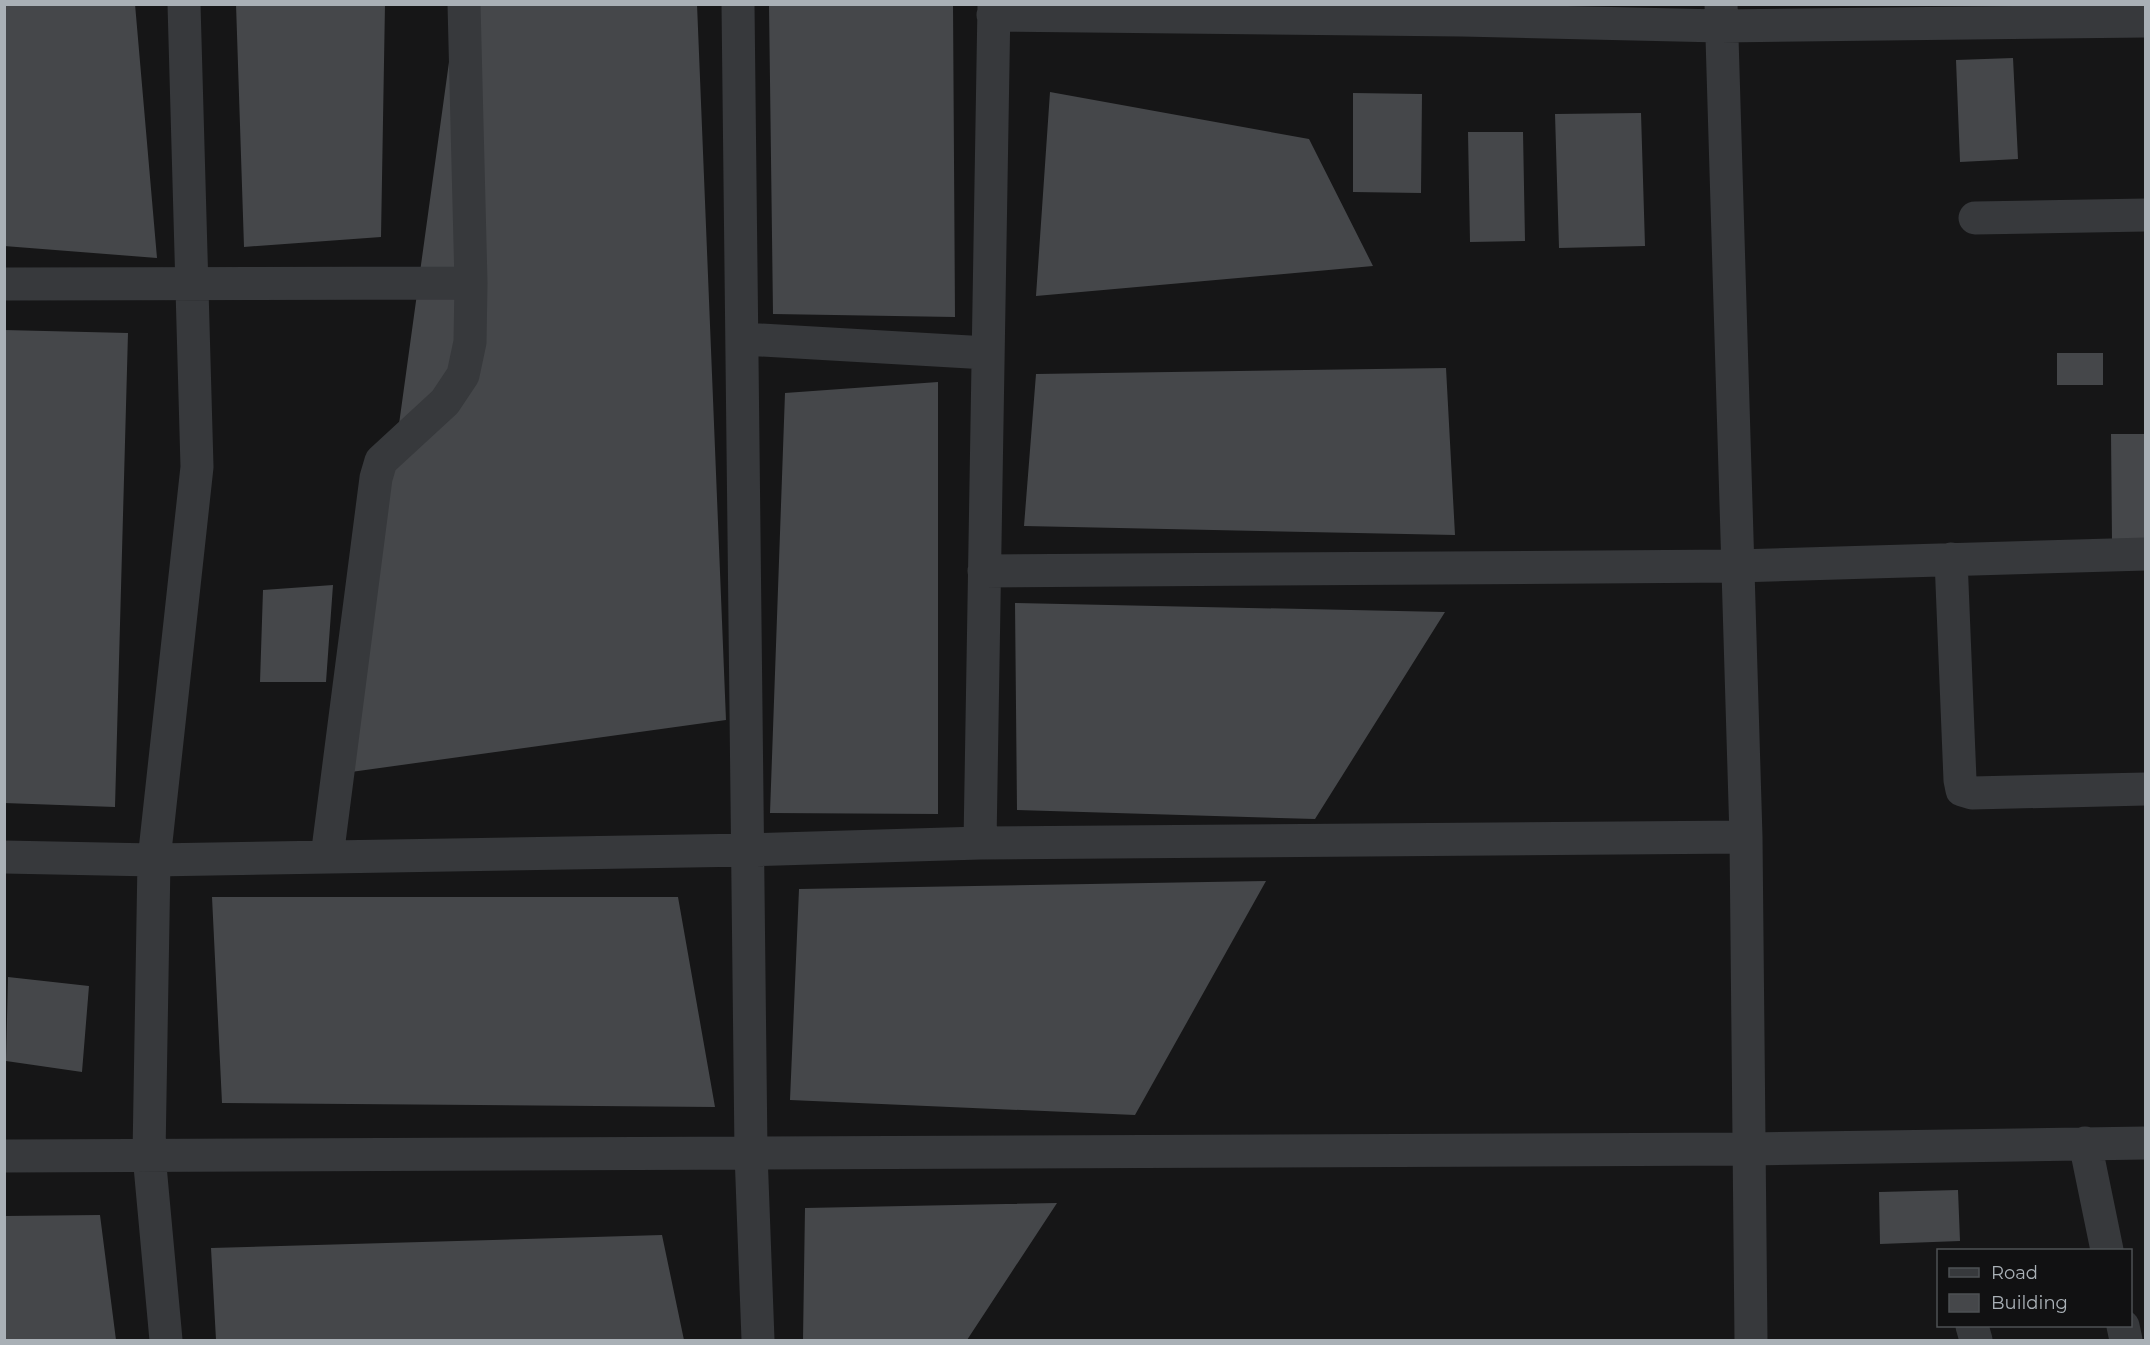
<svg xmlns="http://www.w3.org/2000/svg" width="2150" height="1345" font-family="Montserrat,sans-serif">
<rect width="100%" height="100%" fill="#161617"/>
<path fill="#45474a" d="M4 4H135L157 258 4 246Z
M236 4H385L381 237 244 247Z
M457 4H697L726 720 351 772Z
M769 4H953L955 317 773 314Z
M2013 58 2018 159 1960 162 1956 60Z
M1050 92 1309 139 1373 266 1036 296Z
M1353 93 1422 94 1421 193 1353 192Z
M1641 113 1645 246 1559 248 1555 114Z
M1468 132H1523L1525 241 1470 242Z
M4 330 128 333 115 807 4 803Z
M2057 353H2103V385H2057Z
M1446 368 1455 535 1024 526 1036 374Z
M938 382V814L770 813 785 393Z
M2111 434H2146V541L2112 542Z
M333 585 326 682H260L263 590Z
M1015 603 1445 612 1315 819 1017 810Z
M1266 881 1135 1115 790 1100 799 889Z
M212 897H678L715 1107 222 1103Z
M8 977 89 986 82 1072 6 1061Z
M1958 1190 1960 1241 1880 1244 1879 1192Z
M1057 1203 967 1340H803L805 1208Z
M100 1215 116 1340H4V1216Z
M662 1235 684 1340H216L211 1248Z"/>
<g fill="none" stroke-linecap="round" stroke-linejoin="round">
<path stroke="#37393c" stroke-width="33" d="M738 4 751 1153 758 1340
M1721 4 1746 837 1751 1340
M993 15 1462 20 1721 26 2146 21
M1975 218 2146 215
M4 284 471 283
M743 339 987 353
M1951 559 1960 780 1962 790 1972 793 2146 789
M984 571 1736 566 2146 554
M980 843 994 4
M4 857 154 860 749 850 980 843 1746 837
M327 857 376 478 381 461 445 402 463 375 470 342 471 283 464 4
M2085 1143 2107 1250
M4 1156 1749 1149 2146 1143
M1972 1326 1976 1340
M2123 1326 2126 1340
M166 1340 149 1155 154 860 197 467 184 4"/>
</g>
<rect width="2150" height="1345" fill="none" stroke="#a9b0b6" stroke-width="12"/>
<rect x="1937" y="1249" width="195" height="78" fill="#111112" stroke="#4e5154" stroke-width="1.5"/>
<rect x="1949" y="1268" width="30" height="9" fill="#37393c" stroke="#4e5154" stroke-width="1.5"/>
<text x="1991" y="1279" font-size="18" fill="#a9b0b6">Road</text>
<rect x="1949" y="1294" width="30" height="18" fill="#45474a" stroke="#4e5154" stroke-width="1.5"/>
<text x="1991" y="1309" font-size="18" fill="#a9b0b6">Building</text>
</svg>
